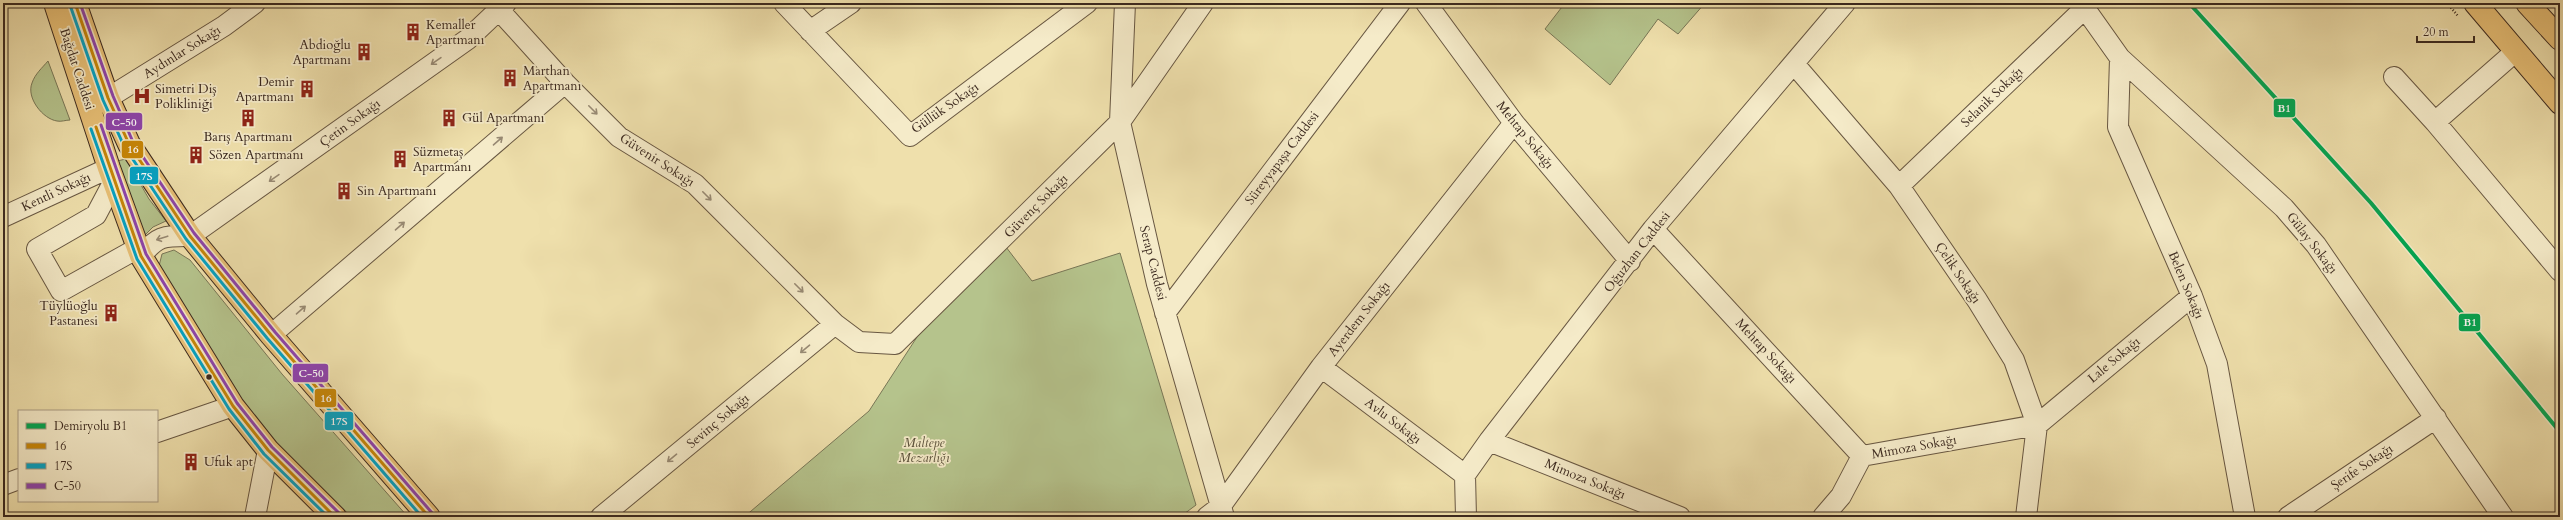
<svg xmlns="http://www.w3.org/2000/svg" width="2563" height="520" font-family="Cardo,serif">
<rect width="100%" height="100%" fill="#efe0ac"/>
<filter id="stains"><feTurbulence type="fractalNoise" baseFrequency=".005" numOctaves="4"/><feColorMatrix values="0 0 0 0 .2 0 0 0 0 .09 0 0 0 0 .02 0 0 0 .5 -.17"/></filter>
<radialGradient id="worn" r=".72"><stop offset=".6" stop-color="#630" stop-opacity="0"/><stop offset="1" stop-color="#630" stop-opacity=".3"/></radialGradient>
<path fill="#b5c38c" stroke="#787656" d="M1565 3H1705L1678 34 1658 19 1610 85 1545 29Z
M48 61 70 120C66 120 61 122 57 121 43 119 26 98 32 83 35 74 42 68 48 61Z
M126 159 149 199 166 221 153 227 145 235 117 161Z
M1006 247 1032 281 1120 253 1196 505 1180 517H744L869 411 917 337Z
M174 250 190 260 282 374 408 517H352L295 466 200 348 159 266 162 254Z"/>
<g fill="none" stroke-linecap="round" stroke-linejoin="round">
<g stroke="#685742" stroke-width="22">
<path id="minor" d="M784 3 910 136 1087 3
M1125 3 1120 122 1157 284 1224 517
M1426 3 1514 123 1630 261
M2081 3 2120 58 2284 208 2316 245 2503 517
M499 10 565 83 619 137 695 184 835 324 859 342 895 344 1120 122 1203 3
M810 31 851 3
M2120 58 2118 127 2192 296 2217 364 2245 517
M1795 65 1899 186 1977 300 2014 360 2037 425 2026 517
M2394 77 2435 122 2560 271
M108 98 224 26 255 3
M2435 122 2516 51
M114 181 96 215 37 249 61 291 138 248
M1899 186 2085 8
M3 217 109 168
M1653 229 1862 456
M141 256C158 235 164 236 190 236L468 39 506 3
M1165 313 1400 3
M271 335 565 83
M1321 367 1465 475
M157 432 233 406
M1489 441 1680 517
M3 485 19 479
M255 517 268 450
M601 517 835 324
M1207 517 1220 507 1321 367 1514 123
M1466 517 1465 475 1489 441 1653 229 1845 3
M1823 517 1841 496 1862 456 2037 425 2192 296
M2288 517 2436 418"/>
</g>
<g stroke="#3b291f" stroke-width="24">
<path id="major" d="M55 3 109 168 141 256 233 406 268 450 335 517
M75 3 108 98 129 144 190 236 271 335 429 517"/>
</g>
<g stroke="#3b291f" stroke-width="24">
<path id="highway" d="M2475 3 2560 103
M2527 3 2560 39"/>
</g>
<path stroke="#3b291f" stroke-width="2.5" stroke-dasharray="1 2" stroke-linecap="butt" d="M2447 3 2458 16"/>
<use href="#minor" stroke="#f5ebc9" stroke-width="20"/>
<use href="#major" stroke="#e8c076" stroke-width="22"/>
<use href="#highway" stroke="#e8c076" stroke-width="22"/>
<g stroke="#f5ebc9" stroke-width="6">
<path id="bus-1" d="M75 3 108 98 129 144 190 236 271 335 429 517
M96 127 141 256 233 406 268 450 335 517"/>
</g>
<g stroke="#f5ebc9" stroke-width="6">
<path id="bus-2" d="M70 5 103 100 124 146 186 239 267 338 422 517
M91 129 137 259 229 409 264 454 328 517"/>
</g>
<g stroke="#f5ebc9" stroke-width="6">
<path id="bus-3" d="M80 3 113 96 133 142 194 233 275 332 433 514
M101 125 146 254 237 403 272 447 339 513"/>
</g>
<use href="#bus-1" stroke="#c88708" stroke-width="3"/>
<use href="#bus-2" stroke="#03a3c5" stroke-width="3"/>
<use href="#bus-3" stroke="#8e44ad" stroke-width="3"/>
<g stroke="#f5ebc9" stroke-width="7">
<path id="rail-1" d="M2189 3 2371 203 2560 432"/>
</g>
<use href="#rail-1" stroke="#00a651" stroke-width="4"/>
</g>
<defs><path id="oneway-shaft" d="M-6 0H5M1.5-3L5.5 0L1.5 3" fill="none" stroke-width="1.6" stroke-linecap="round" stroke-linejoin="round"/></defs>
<g stroke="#988a74">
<use href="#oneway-shaft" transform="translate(436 61) rotate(145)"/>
<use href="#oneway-shaft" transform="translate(593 110) rotate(45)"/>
<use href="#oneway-shaft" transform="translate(498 141) rotate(-41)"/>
<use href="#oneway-shaft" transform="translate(274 178) rotate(145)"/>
<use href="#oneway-shaft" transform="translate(707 196) rotate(45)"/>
<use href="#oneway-shaft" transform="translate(400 226) rotate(-41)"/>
<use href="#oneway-shaft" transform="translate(162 238) rotate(162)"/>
<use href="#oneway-shaft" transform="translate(799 288) rotate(45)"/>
<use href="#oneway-shaft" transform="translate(301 310) rotate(-41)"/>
<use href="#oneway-shaft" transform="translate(805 349) rotate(140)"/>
<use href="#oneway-shaft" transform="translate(672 458) rotate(140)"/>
</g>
<defs>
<g id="building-bare" transform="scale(1.38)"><path d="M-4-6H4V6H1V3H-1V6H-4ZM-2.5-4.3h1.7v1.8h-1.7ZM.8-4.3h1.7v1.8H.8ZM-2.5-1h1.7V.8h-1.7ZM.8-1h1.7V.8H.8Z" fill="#8f2418" stroke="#f5ebc9" stroke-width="2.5" paint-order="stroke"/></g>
<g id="hospital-bare" transform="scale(1.38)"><path d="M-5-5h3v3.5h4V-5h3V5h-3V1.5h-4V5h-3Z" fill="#8f2418" stroke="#f5ebc9" stroke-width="2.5" paint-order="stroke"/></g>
</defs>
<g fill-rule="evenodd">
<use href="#building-bare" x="413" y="32"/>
<use href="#building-bare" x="364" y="52"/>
<use href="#building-bare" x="510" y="78"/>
<use href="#building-bare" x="307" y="89"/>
<use href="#hospital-bare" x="142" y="96"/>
<use href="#building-bare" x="248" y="118"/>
<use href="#building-bare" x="449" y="118"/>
<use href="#building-bare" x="196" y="155"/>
<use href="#building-bare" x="400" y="159"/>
<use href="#building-bare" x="344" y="191"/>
<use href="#building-bare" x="111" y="313"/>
<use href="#building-bare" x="191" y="462"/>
</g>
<circle fill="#3b291f" stroke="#f5ebc9" stroke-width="1.5" cx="209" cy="377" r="3.5"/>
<g text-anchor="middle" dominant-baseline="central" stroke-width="3.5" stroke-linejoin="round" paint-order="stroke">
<g font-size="13" fill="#3b291f" stroke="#f5ebc9" text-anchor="start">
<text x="426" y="25">Kemaller<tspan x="426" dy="15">Apartmanı</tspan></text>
<text x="351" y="45" text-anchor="end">Abdioğlu<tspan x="351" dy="15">Apartmanı</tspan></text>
<text x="523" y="71">Marthan<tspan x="523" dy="15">Apartmanı</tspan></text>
<text x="294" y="82" text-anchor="end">Demir<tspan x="294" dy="15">Apartmanı</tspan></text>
<text x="155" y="89">Simetri Diş<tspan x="155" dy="15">Polikliniği</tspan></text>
<text x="462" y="118">Gül Apartmanı</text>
<text x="248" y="137" text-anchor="middle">Barış Apartmanı</text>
<text x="413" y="152">Süzmetaş<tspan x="413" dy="15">Apartmanı</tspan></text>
<text x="209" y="155">Sözen Apartmanı</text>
<text x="357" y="191">Sin Apartmanı</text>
<text x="98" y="306" text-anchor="end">Tüylüoğlu<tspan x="98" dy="15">Pastanesi</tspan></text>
<text x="204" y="462">Ufuk apt</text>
</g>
<g font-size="13" fill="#3b291f" stroke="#f5ebc9">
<text transform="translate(182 52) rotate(-32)">Aydınlar Sokağı</text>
<text transform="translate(77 69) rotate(72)">Bağdat Caddesi</text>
<text transform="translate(1992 97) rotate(-44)">Selanik Sokağı</text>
<text transform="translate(945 108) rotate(-35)">Güllük Sokağı</text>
<text transform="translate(350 123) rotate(-36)">Çetin Sokağı</text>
<text transform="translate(1525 135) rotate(51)">Mehtap Sokağı</text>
<text transform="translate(1282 158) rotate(-53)">Süreyyapaşa Caddesi</text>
<text transform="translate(657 160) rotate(33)">Güvenir Sokağı</text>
<text transform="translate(56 192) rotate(-25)">Kentli Sokağı</text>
<text transform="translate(1036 206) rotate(-45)">Güvenç Sokağı</text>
<text transform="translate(2312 243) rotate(52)">Gülay Sokağı</text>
<text transform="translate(1637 252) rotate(-52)">Oğuzhan Caddesi</text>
<text transform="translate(1153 263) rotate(76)">Serap Caddesi</text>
<text transform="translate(1958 273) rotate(56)">Çelik Sokağı</text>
<text transform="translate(2186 285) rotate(67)">Belen Sokağı</text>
<text transform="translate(1359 319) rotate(-52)">Ayerdem Sokağı</text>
<text transform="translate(1766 351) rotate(47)">Mehtap Sokağı</text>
<text transform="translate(2114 360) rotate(-40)">Lale Sokağı</text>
<text transform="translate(718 421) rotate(-40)">Sevinç Sokağı</text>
<text transform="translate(1393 421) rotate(37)">Avlu Sokağı</text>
<text transform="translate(1914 447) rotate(-10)">Mimoza Sokağı</text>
<text transform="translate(2362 467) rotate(-34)">Şerife Sokağı</text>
<text transform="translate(1585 479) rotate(22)">Mimoza Sokağı</text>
</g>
<g font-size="13" font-style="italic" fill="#5a503a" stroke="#f5ebc9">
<text x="924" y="443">Maltepe<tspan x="924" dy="15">Mezarlığı</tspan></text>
</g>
</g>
<g stroke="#f5ebc9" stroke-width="1.5">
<rect x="2273" y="98" width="23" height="20" rx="4" fill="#00a651"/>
<rect x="105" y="112" width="38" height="19" rx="4" fill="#8e44ad"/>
<rect x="121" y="140" width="23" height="19" rx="4" fill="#c88708"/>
<rect x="129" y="166" width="30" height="19" rx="4" fill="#03a3c5"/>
<rect x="2458" y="313" width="23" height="19" rx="4" fill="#00a651"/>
<rect x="292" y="363" width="37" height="20" rx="4" fill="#8e44ad"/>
<rect x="314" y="388" width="23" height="20" rx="4" fill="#c88708"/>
<rect x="324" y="411" width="30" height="20" rx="4" fill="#03a3c5"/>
</g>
<g font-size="11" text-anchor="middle" font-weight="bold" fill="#fff">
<text x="2284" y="112">B1</text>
<text x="124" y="126">C-50</text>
<text x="133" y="153">16</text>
<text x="144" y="180">17S</text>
<text x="2470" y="326">B1</text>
<text x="311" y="377">C-50</text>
<text x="326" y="402">16</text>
<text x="339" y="425">17S</text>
</g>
<rect width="2563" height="520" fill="none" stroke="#efe0ac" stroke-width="16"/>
<rect x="4" y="4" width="2555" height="512" fill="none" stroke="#3b291f" stroke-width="2"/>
<rect x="8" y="8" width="2547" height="504" fill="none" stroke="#3b291f"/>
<rect x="18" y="410" width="140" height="92" fill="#f5ebc9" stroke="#ab9d85"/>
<rect x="26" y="423" width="20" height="6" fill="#00a651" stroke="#ab9d85"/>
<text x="54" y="430" font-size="12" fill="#3b291f">Demiryolu B1</text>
<rect x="26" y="443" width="20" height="6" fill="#c88708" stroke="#ab9d85"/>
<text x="54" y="450" font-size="12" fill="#3b291f">16</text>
<rect x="26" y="463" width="20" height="6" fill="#03a3c5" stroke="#ab9d85"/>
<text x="54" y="470" font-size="12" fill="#3b291f">17S</text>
<rect x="26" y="483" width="20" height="6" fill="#8e44ad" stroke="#ab9d85"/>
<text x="54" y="490" font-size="12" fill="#3b291f">C-50</text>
<path d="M2417 36v6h57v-6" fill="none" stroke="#3b291f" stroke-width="2"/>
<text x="2423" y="36" font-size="12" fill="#3b291f" stroke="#f5ebc9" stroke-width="3" paint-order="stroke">20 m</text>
<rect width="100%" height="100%" filter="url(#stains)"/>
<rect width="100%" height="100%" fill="url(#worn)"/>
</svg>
